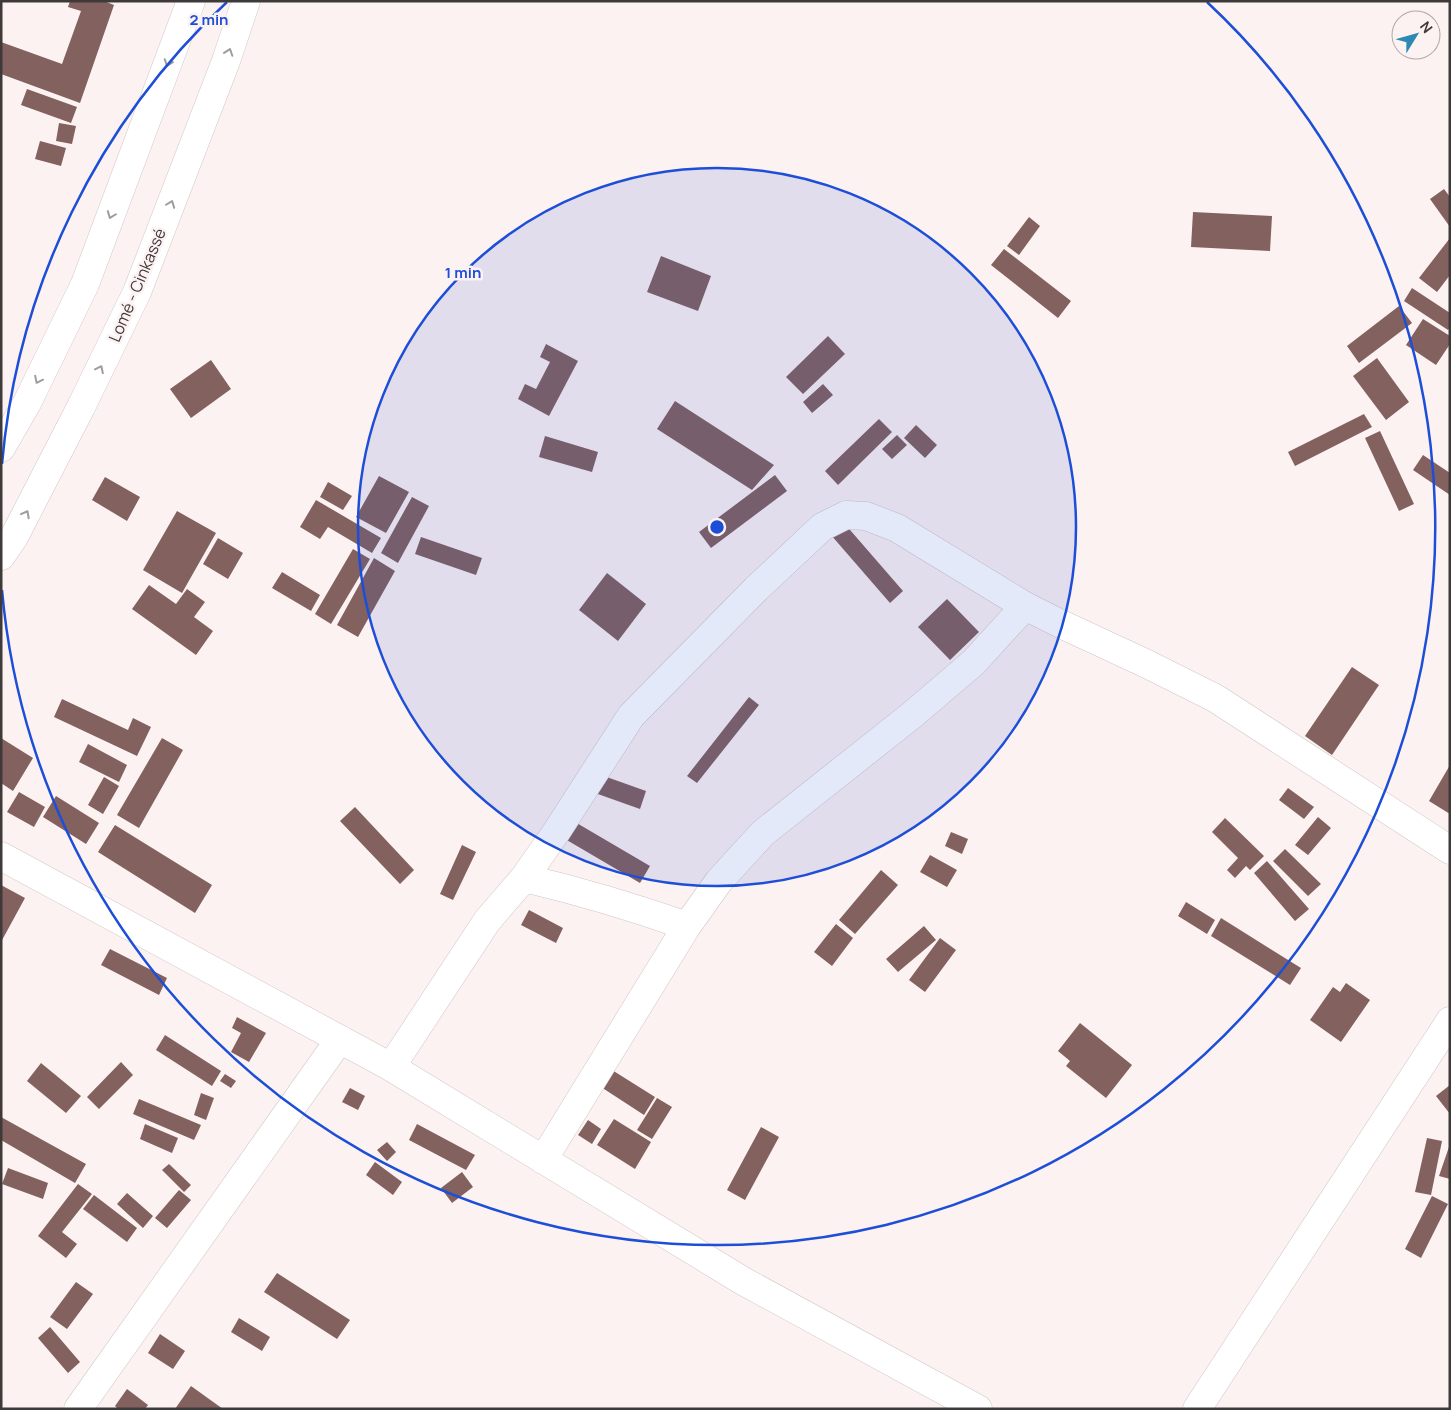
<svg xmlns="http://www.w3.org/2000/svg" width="1451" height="1410" font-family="Manrope,sans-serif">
<rect width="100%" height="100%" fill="#fcf2f1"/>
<path fill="#82615f" d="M70 1H104L114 5 80 103 1 74V42L62 64 81 11 68 7Z
M27 89 77 107 71 123 21 105Z
M59 123 76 126 72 144 56 141Z
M40 141 66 148 61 166 35 159Z
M1444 189 1450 197V227L1430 199Z
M1193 212 1272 216 1270 251 1191 247Z
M1029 217 1040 226 1019 255 1007 246Z
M1450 238V275L1437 292 1419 278Z
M1004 249 1071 301 1058 318 991 265Z
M661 256 711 276 698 311 647 292Z
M1412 288 1450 313V327L1448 330 1404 301Z
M1399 306 1412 323 1359 363 1347 346Z
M1423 319 1450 336V344L1436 365 1406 345Z
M828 336 845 354 803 394 786 377Z
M546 344 578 361 549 416 518 399 525 384 536 389 550 362 540 357Z
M1377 358 1409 402 1386 420 1353 376Z
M211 360 231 389 191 418 170 389Z
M823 384 833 395 812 413 803 402Z
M675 401 774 465 752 490 657 429Z
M1364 414 1372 427 1295 466 1288 452Z
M879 419 892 432 838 485 825 471Z
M916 425 937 445 925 458 904 438Z
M1380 431 1414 504 1399 511 1365 438Z
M897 435 907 445 892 459 882 449Z
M545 436 598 452 592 472 539 457Z
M1423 455 1450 473V495L1413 470Z
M775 475 787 491 711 548 699 532Z
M379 476 409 492 386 533 356 517Z
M105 477 140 497 127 521 92 500Z
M328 482 352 496 343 510 320 497Z
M412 497 429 506 398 563 381 553Z
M316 500 381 538 372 553 328 527 320 539 300 527Z
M177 511 216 533 182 593 143 570Z
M844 523 903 591 890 603 831 535Z
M421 537 482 558 476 575 415 554Z
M218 538 243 553 228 579 203 564Z
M353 549 370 559 331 624 315 614Z
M374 558 395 571 358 637 337 625Z
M282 572 320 595 311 611 272 588Z
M607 573 646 604 618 641 579 610Z
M149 585 176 604 187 589 205 602 194 617 213 631 196 655 132 609Z
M947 599 979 632 950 660 918 627Z
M1352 667 1379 685 1332 755 1305 736Z
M749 697 759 705 697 783 687 776Z
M62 699 128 730 133 718 151 727 137 756 54 717Z
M1 738 33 758 13 791 1 783Z
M162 738 183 750 139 828 117 815Z
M88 744 127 765 119 782 79 762Z
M1450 765V814L1429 801Z
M601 775 646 791 640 809 595 793Z
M104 777 119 786 103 814 88 805Z
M1288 788 1314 807 1304 819 1279 800Z
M19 792 45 807 34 827 7 812Z
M56 796 99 823 86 844 43 817Z
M355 807 414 870 400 884 340 821Z
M1318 817 1331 828 1308 855 1295 845Z
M1225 818 1264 856 1250 870 1246 866 1235 878 1227 870 1238 858 1212 832Z
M575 822 650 866 640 883 565 839Z
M115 825 212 885 195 913 98 852Z
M951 832 968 839 962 854 945 846Z
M462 845 476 852 453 900 440 894Z
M1285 849 1321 884 1308 896 1273 861Z
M930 855 957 870 947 887 920 872Z
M1267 861 1309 909 1295 921 1254 873Z
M881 870 898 885 855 934 839 920Z
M1 885 25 898 1 942Z
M1186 902 1215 920 1207 934 1178 916Z
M529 910 563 928 556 943 521 925Z
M1221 918 1301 968 1290 985 1211 936Z
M836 924 853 938 832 966 814 952Z
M924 926 936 940 898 972 886 959Z
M940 938 956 950 925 992 909 980Z
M110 949 167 978 159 995 101 965Z
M1346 983 1370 1000 1341 1042 1310 1020 1333 987 1340 992Z
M237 1017 266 1033 249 1062 231 1052 241 1033 232 1028Z
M1080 1023 1132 1065 1106 1098 1066 1066 1070 1061 1058 1051Z
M165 1035 221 1071 212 1086 156 1050Z
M121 1062 133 1075 99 1109 87 1097Z
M41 1063 81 1096 66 1113 27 1081Z
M612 1070 655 1097 644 1115 601 1087Z
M225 1074 236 1081 231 1088 220 1081Z
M1450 1085V1114L1436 1096Z
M350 1088 365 1096 358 1110 342 1102Z
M201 1093 214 1098 206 1120 194 1115Z
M657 1098 672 1107 652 1139 637 1130Z
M139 1099 201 1125 194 1140 133 1114Z
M1 1117 86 1164 75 1183 1 1140Z
M614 1119 651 1142 635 1169 597 1145Z
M588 1120 601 1129 592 1144 578 1135Z
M145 1124 178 1138 172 1153 140 1139Z
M417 1124 475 1155 466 1170 409 1140Z
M761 1127 779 1137 745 1200 727 1190Z
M1427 1138 1442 1141 1431 1195 1415 1192Z
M387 1142 396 1152 387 1161 377 1150Z
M1450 1144V1179L1439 1176Z
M375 1162 402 1182 393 1195 366 1175Z
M169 1164 191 1185 184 1192 162 1170Z
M8 1168 48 1183 43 1199 2 1184Z
M462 1172 473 1187 452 1203 441 1188Z
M78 1184 92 1194 62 1232 77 1244 66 1258 38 1236Z
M179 1190 191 1200 167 1228 155 1218Z
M127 1193 153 1216 143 1228 117 1204Z
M94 1195 137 1228 127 1242 83 1209Z
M1432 1196 1448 1204 1421 1258 1405 1249Z
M277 1273 350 1320 337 1339 264 1292Z
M76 1282 93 1294 67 1329 50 1317Z
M239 1318 270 1337 262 1351 231 1332Z
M50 1327 80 1362 68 1373 38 1338Z
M160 1334 185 1351 173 1369 148 1353Z
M191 1386 223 1409H175Z
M127 1389 148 1405 145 1409H118L115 1406Z"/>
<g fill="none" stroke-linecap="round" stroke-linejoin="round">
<g stroke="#d1c7c6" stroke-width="29">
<path id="minor" d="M1 856 391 1067 743 1281 978 1409
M524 878C579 891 633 907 687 926
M391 1067 487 921 524 878 557 831 631 716 756 589 822 527 846 515 866 516 897 528 1025 606 1061 624 1147 664 1215 698 1450 850
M543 1160 687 926 719 881 763 833 912 715 974 662 1025 606
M78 1409 340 1039
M1197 1409 1450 1021"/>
</g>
<g stroke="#d1c7c6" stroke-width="29">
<path id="highway" d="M1 448 27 403 85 284 191 1
M1 556 14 537 81 407 137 292 226 61 246 1"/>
</g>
<use href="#minor" stroke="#fff" stroke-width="28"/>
<use href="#highway" stroke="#fff" stroke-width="28"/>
</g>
<defs><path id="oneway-chevron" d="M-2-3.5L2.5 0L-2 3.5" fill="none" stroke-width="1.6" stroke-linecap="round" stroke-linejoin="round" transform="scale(1.25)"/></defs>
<g stroke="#9f9c9c">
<use href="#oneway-chevron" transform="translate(229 52) rotate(-71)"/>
<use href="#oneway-chevron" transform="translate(168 63) rotate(110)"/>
<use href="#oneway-chevron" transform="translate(171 204) rotate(-69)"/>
<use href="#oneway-chevron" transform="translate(111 215) rotate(111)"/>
<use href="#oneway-chevron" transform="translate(100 369) rotate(-64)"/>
<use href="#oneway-chevron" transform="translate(38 380) rotate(116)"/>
<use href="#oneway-chevron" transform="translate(26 514) rotate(-62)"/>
</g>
<circle cx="717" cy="527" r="359" fill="#1d4ed8" fill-opacity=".12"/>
<g fill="none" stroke="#1d4ed8" stroke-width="2.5">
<circle cx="717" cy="527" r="359"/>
<path d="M2 464A718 718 0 0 1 227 2M1207 2A718 718 0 1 1 2 590"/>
</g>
<g text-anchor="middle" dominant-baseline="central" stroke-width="5" stroke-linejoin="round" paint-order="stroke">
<g font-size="16" fill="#3f3a3a" stroke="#fcf2f1">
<text transform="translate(137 285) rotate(-67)">Lomé - Cinkassé</text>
</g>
</g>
<circle cx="717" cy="527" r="8" fill="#1d4ed8" stroke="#fcf2f1" stroke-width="2.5"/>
<g font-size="15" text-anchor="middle" font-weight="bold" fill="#1d4ed8" stroke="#fcf2f1" stroke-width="5" stroke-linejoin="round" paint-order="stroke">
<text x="209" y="25">2 min</text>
<text x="463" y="278">1 min</text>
</g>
<rect width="1451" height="1410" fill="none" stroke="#3f3a3a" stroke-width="5"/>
<g transform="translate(1416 35) rotate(53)"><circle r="24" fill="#fcf2f1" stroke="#b0a8a8"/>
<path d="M0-4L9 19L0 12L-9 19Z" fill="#2c89b5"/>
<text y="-8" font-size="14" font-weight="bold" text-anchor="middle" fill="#3f3a3a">N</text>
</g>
</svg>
